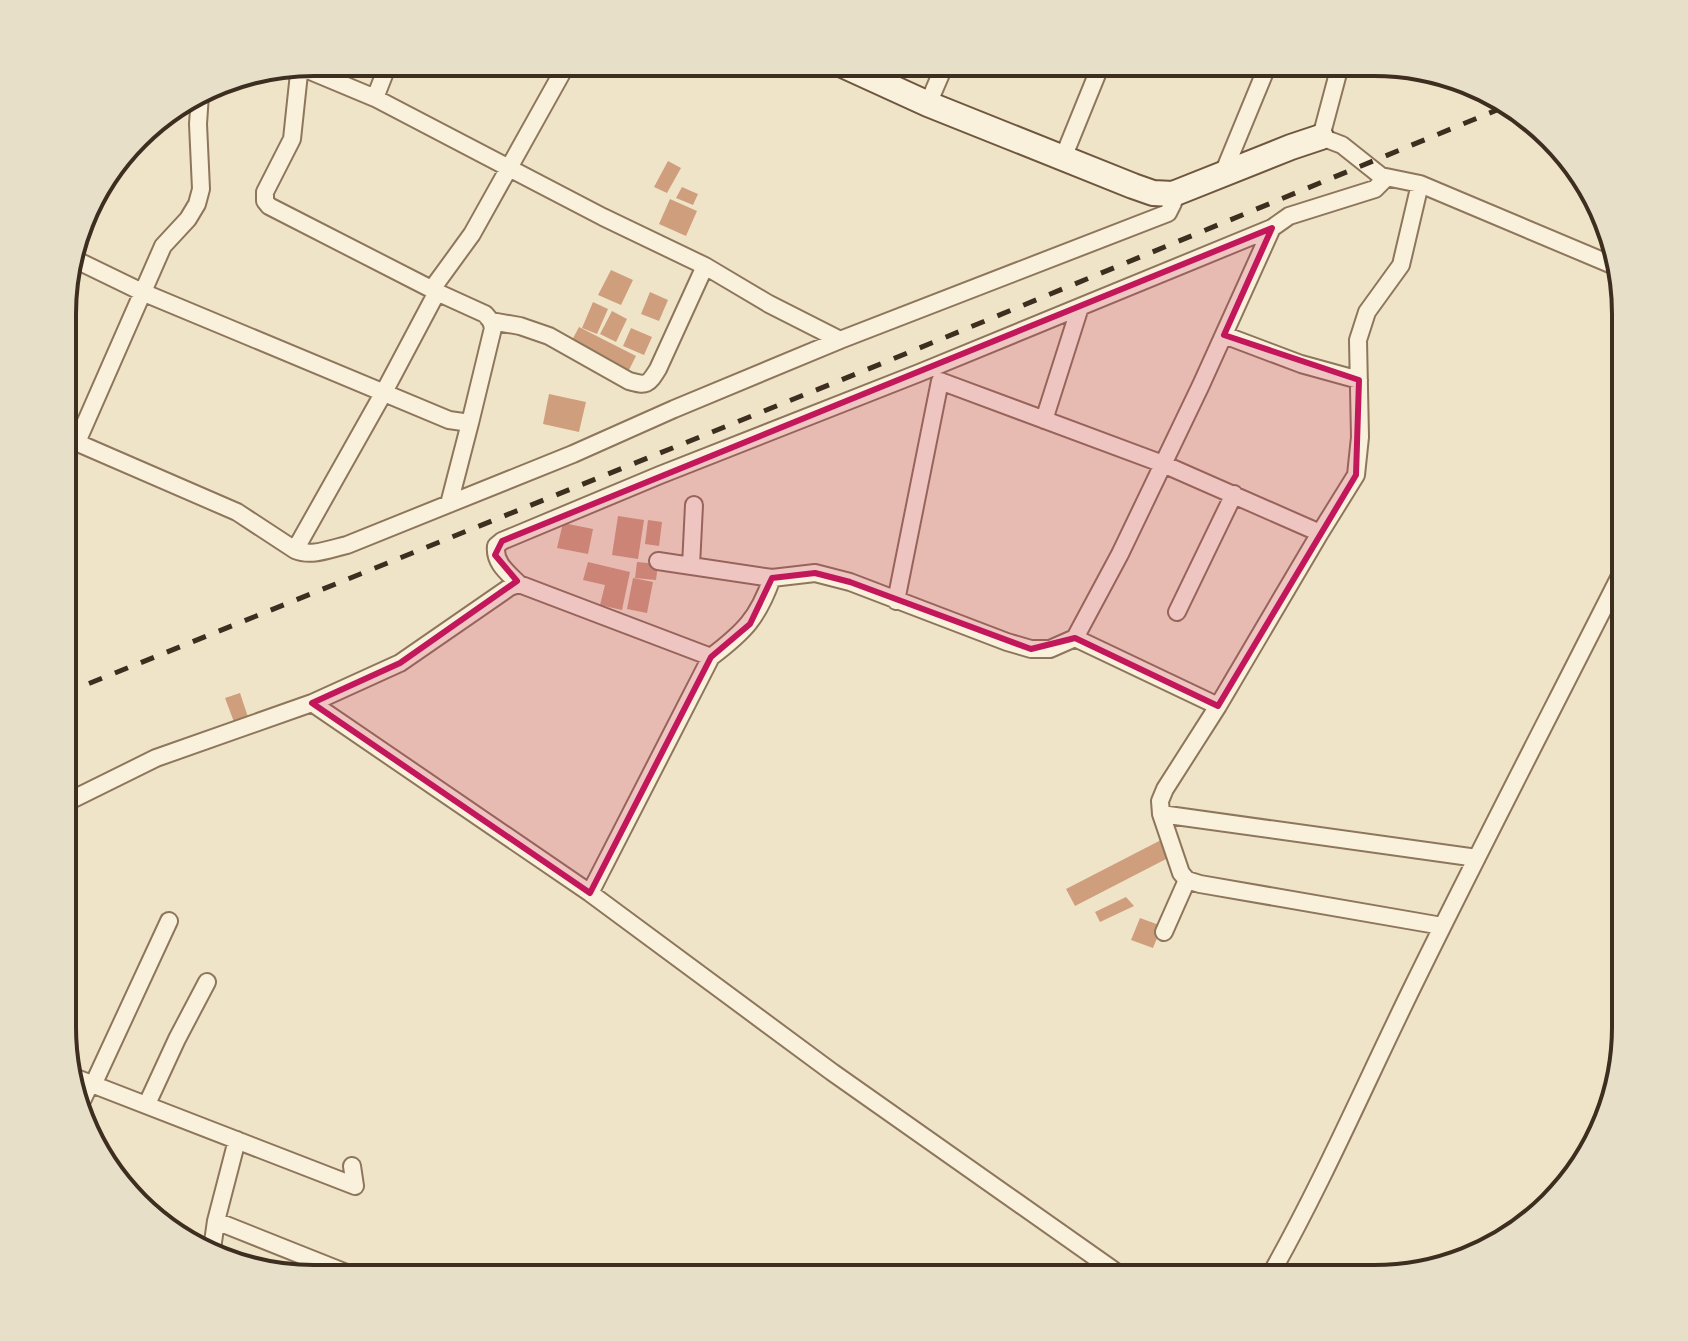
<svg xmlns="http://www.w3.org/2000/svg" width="1688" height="1341" font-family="'Roboto Serif',serif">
<rect width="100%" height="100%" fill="#f0e4c8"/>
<path fill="#cf9f7d" d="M668 161 681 168 667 193 654 187Z
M682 187 698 194 693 205 676 198Z
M670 199 697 211 686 236 659 224Z
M611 270 633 280 621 305 598 295Z
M650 292 668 300 659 321 641 314Z
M593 302 608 309 597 334 582 328Z
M612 311 627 319 616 342 600 334Z
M579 327 636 356 627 374 570 344Z
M631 328 652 337 644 355 623 346Z
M549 394 586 402 579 432 543 424Z
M618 516 644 520 638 559 612 555Z
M648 520 662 522 659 546 645 544Z
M563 523 593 529 588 554 557 548Z
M588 562 630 572 622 610 600 605 605 585 583 580Z
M637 562 658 564 656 580 635 578Z
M633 578 653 582 647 613 627 609Z
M240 693 248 717 234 722 225 698Z
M1161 840 1170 857 1075 906 1066 889Z
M1126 897 1134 906 1100 922 1095 912Z
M1140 918 1162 926 1153 948 1131 940Z"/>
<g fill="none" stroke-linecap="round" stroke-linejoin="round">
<g stroke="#8d765c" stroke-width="20">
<path id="street" d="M1341 62 1321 137 1342 145 1381 176 1420 184 1617 267
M296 65 375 98 603 217 705 266 769 304 840 340
M375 98 389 62
M928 104 946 62
M1063 158 1102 62
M1222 176 1269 62
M1420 184 1401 265 1367 312 1358 340 1360 437 1356 475 1320 533 1218 706 1165 789 1160 801 1161 814 1181 873 1187 880 1200 884 1442 926
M72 258 142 292 449 420 470 423 493 328 491 321 485 314 441 294 269 206 265 201V192L292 139 300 64
M432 289 472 234 568 62
M491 321 520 326 549 336 629 381C647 386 648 385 658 369L705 266
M1224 335 1301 364 1359 380
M1044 420 1080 307
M64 437 237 512 295 550 384 392 437 292
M77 442 163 246 188 219 197 204 201 189 198 124 200 94
M449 504 470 423
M295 550C312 557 329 549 347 545L573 454 674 409 840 340 1168 213 1173 203V194
M658 561 772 578
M691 566 694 505
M519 584C508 573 494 563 496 546L502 541 660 475 919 373 1272 228 1289 216 1375 189 1386 178
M896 601 940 381 1163 464 1320 533
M1177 612 1234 494
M1075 638 1218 706
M312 703 400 663 510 587 519 584 711 657
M63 804 156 758 312 703 590 893 832 1072 1126 1279
M1161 814 1477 858
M590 893 711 657C744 632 758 618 772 578L815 573 850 582 1007 642 1031 649H1050L1075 638 1120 554 1201 385 1272 228
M1164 932 1187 880
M71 1076 355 1186 352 1166
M93 1085 169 921
M147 1104 177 1039 207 982
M79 1107 90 1084
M216 1221 354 1276
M211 1256 216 1221 237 1140
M1268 1279C1322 1184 1365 1084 1413 986 1482 845 1555 705 1626 564"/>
</g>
<g stroke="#6f573f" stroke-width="28">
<path id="secondary" d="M836 62 928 104 1133 186 1153 193 1173 194 1291 147 1321 137"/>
</g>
<use href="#street" stroke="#faf1dc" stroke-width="16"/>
<use href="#secondary" stroke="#faf1dc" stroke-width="24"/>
<path stroke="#3d2e20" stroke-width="5" stroke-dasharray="14 14" stroke-linecap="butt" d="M63 694 883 363 1509 105"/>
</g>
<path fill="#c2185b" fill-opacity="0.2" stroke="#c2185b" stroke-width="6" stroke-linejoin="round" d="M1272 228 1224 335 1359 380 1356 475 1218 706 1075 638 1031 649 850 582 815 573 772 578 750 624 711 657 590 893 312 703 400 663 517 581 495 555 502 541Z"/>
<path d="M0 0H1688V1341H0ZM314 76H1374A238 238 0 0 1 1612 314V1027A238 238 0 0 1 1374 1265H314A238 238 0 0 1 76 1027V314A238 238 0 0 1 314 76Z" fill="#e8dfc9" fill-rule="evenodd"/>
<path fill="none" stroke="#3d2e20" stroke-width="4" d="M314 76H1374A238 238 0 0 1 1612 314V1027A238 238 0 0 1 1374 1265H314A238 238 0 0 1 76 1027V314A238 238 0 0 1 314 76Z"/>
</svg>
